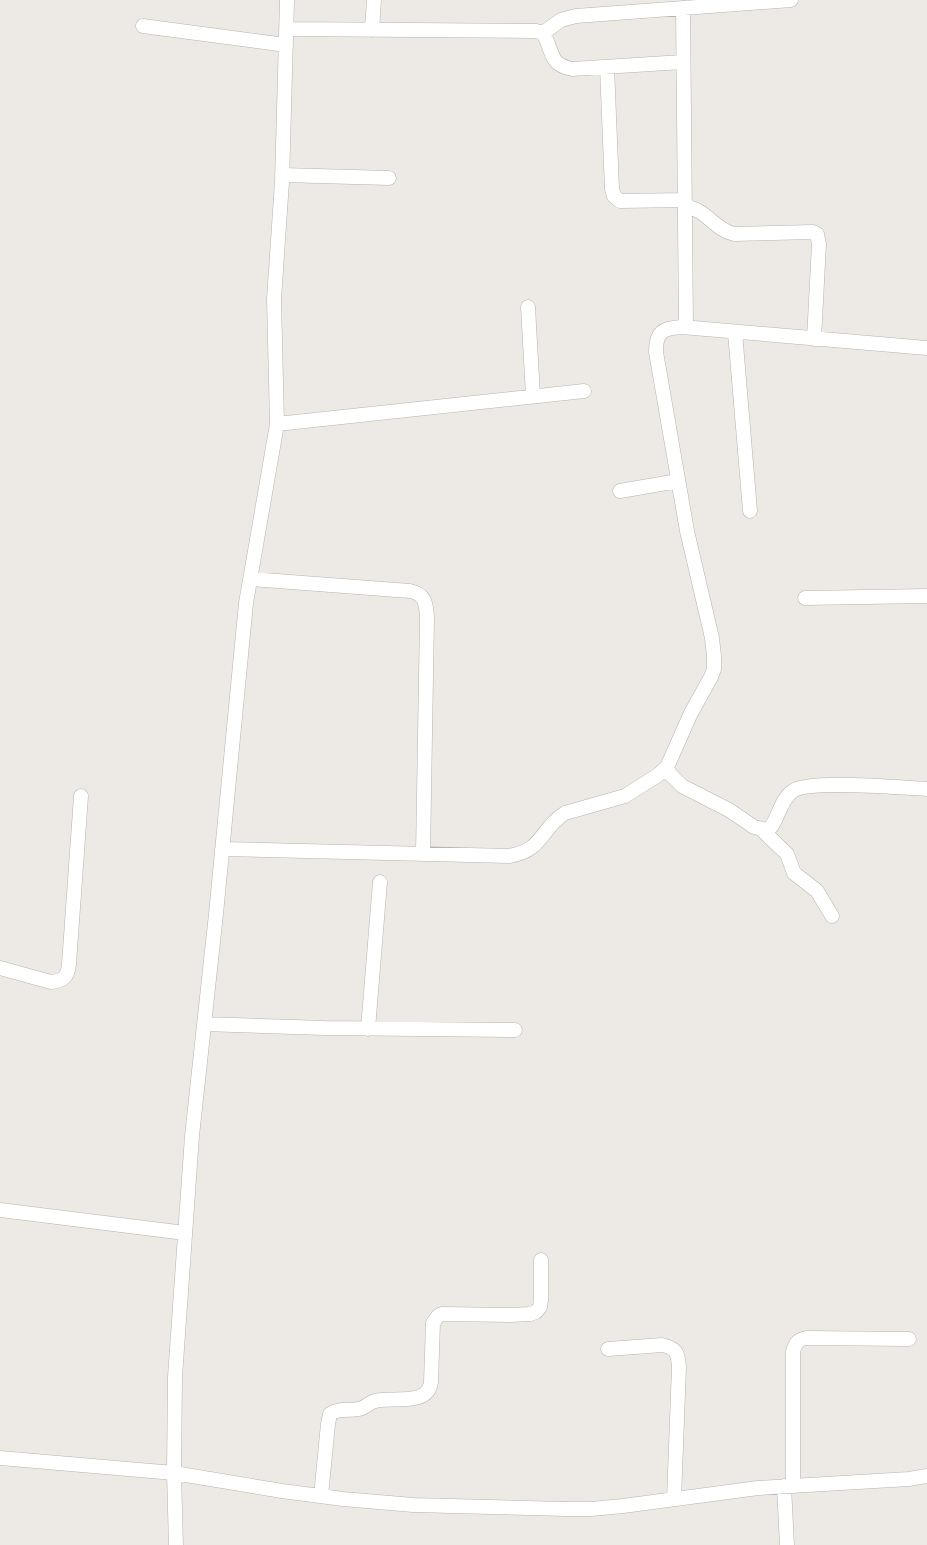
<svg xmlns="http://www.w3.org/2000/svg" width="927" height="1545" font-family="Barlow,sans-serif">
<rect width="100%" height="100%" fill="#ede9e4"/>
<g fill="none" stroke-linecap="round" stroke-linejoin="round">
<g stroke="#b7b3ae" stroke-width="15">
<path id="minor" d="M683 8 686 327
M143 26 286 45
M286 29 536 31 543 33C554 52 548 64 572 69L683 62
M372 30 374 0
M543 33 561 20 576 16 791 0
M607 67 612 189 614 196 620 201 685 200
M282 175 389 178
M685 207C706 208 714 230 734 234L813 232 817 234 819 244 814 339
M528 307 533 396
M735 332 750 511
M277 424 584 391
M620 491 678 481
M251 579 410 591C425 594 426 603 427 617L423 854
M805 598 927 596
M667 767 670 774 682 786 729 810 754 827 767 830 771 827C779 816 781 799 793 791 809 779 902 788 927 789
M762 830 787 854 794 873 817 891 832 916
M222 849 509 856C544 850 539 830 565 813L625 796 658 775 667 767 691 713 711 677 714 669V656L712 638 687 531 656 352C656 332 662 328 682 327L927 348
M0 968 51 982C64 981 68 976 69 964L81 796
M204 1024 325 1028 515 1030
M368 1029 380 882
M0 1210 185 1233
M608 1349 662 1345C677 1348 678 1354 679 1367L674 1499
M0 1458 174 1473 282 1491 343 1499 413 1505 565 1509H591L623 1506 758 1488 909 1479 927 1476
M793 1485V1352C795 1344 797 1340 806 1338L909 1339
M784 1486 787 1545
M321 1496 328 1424 330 1414C338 1408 349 1411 358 1409 364 1409 368 1403 375 1401 393 1396 428 1407 431 1382L433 1323 438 1316 442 1314 510 1315 530 1314 536 1312 540 1307 541 1300V1260
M176 1545 174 1473 175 1377 192 1136 216 914 246 603 277 424 274 299 282 182 287 0"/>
</g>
<use href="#minor" stroke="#fff" stroke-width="14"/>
</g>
</svg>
